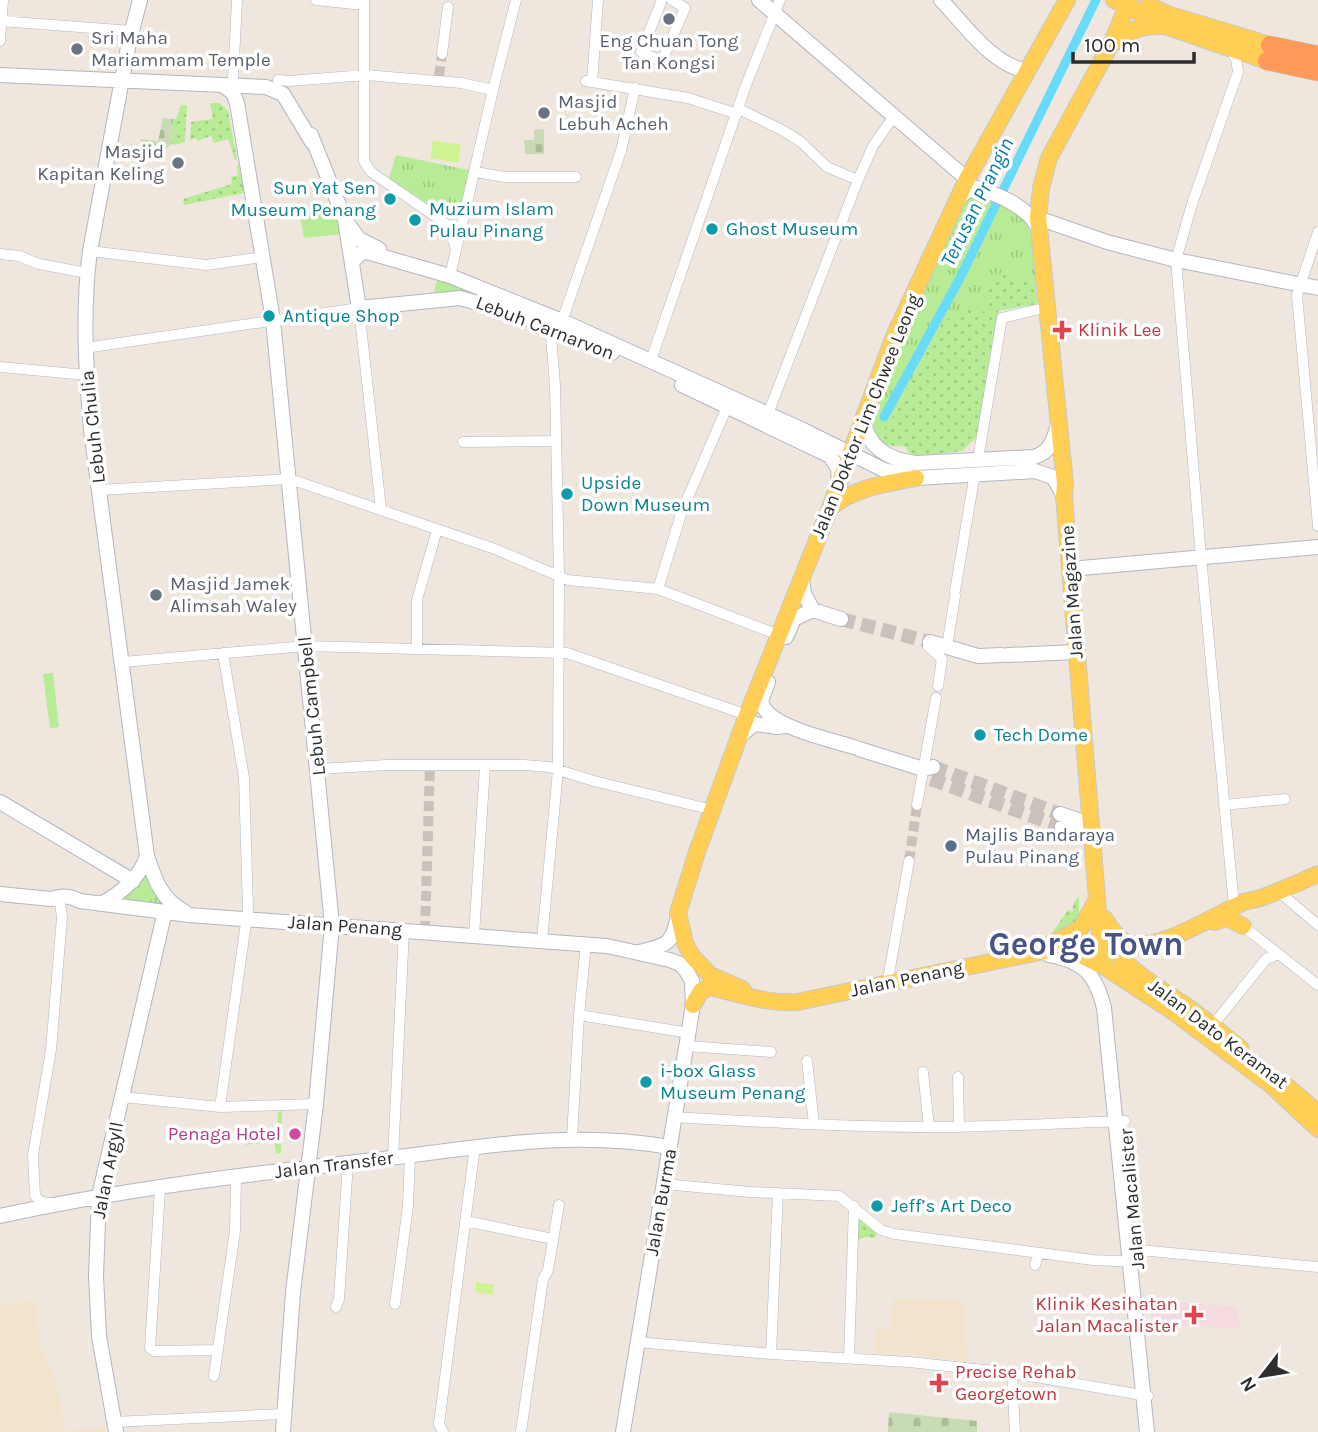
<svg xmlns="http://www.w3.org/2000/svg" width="1318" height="1432" font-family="Karla,sans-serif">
<defs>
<pattern id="grass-dots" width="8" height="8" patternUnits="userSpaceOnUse" patternTransform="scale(1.75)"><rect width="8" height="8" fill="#b7eb96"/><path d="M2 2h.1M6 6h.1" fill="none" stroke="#9eca82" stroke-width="1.8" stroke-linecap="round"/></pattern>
<pattern id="cemetery-stones" width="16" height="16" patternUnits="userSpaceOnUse" patternTransform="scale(1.75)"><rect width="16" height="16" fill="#c9dbb4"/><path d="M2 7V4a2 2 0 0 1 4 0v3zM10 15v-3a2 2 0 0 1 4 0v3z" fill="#adbc9b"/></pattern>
<pattern id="park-tufts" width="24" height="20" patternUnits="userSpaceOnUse" patternTransform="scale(1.75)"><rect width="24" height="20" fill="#b7eb96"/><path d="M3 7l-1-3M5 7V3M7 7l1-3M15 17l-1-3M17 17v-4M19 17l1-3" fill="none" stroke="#9eca82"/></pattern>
</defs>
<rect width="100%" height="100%" fill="#efe7de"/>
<path fill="#f2e4cc" d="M894 1298 963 1301 966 1307 967 1362 921 1355 875 1353 876 1329 890 1330Z
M36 1300 40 1345 56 1383 66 1431 105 1426 106 1432H0V1306Z"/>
<path fill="#f6dbde" d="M1150 1301 1236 1306 1241 1329 1151 1324Z"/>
<path fill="url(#grass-dots)" d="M210 103H220L228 111 237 159 235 160 228 139 214 143 211 136 197 141 196 138 190 140 191 122 213 119Z
M181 105H187L185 142 175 145 172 144 173 119H176Z
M239 164 244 193 184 205 183 199 232 184 231 177 238 175 237 165Z
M996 272 1036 283 1037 304 998 311 978 436 962 451 911 457 906 447 878 444 945 317 969 309H977L983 293Z
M1079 896V919L1067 930 1052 933 1068 910 1073 912V904Z
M858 1218 877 1233 875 1238 866 1237 858 1240 856 1224Z"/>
<path fill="url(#cemetery-stones)" d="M163 118 173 119 172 144 159 154 140 155 141 139 158 141Z
M544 129V154H525L524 140H534V130Z
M889 1412 977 1421V1432H888Z"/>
<path fill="url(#park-tufts)" d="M396 155 469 170 459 214 456 217 447 216 389 179Z
M977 197C1038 218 1031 222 1036 283L996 273 983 293 991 314C976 309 963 305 954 321L945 317 878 444 869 420 896 342 964 199Z
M438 278 502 300 433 294Z
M147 874 166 906 118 901 145 874Z"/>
<path fill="#b7eb96" d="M332 210 343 234 304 238 300 216Z
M53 673 59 727 50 728 43 674Z
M282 1111 281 1153 276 1154 274 1141 246 1145 245 1137 277 1131 278 1112Z"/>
<path fill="#cef391" d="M433 140 461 145 458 163 430 158Z
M476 1282 494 1285 493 1295 475 1292Z"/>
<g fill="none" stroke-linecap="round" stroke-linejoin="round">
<path stroke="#68dafa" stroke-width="9" d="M884 417 960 278 1096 0"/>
<path stroke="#c8c2bb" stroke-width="10" stroke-dasharray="10 5" stroke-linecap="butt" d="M439 76 442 54
M909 861 917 805
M425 931 430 765"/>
<path stroke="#c8c2bb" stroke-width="14" stroke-dasharray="14 7" stroke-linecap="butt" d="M841 619 930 642
M933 767 1060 814
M931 779 1062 827"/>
<g stroke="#b2b6c2" stroke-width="11">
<path id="street" d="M316 0 364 5
M364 0V161L371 172 449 226 456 250
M662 0 641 52 662 61 685 8 672 0
M0 21 132 31
M0 41 3 0
M1231 50 1236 59 1238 72 1192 204 1176 260 1201 557 1234 906
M442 54 448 7
M233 79 237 0
M278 80 289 81 366 75 461 83 493 90
M586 81 688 98 737 114
M592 82 598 0
M739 109 782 130 801 142 827 167 858 180
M475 172 505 177H576
M1318 232 1297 295 1318 526
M90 251 206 265 263 257
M0 254 19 256 39 264 87 273
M450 276 493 90 516 0
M562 321 621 151 635 88
M85 348 359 308 381 509
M651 360 746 85 780 0
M0 367 86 375
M768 414 858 180 873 146 894 116
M463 442 556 441
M978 459 1002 318 1048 307
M99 490 290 479 495 549 568 580 658 589 779 635
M658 589 682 511 727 407
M955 591 975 473
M928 646 942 659 938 686
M947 647 955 596
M417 649V600L437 530
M123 662 306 646 567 653 747 715
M318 769 387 765H524L549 767 594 781 713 810
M917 805 936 698
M1224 805 1285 799
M1278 891 1318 925
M1243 926 1318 985
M474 935 485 766
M542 940 558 770 559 575 555 385 550 324
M887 985 909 861
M579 1015 689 1033
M1213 1025 1266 959 1279 954
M687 1046 771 1052
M807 1061 814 1124
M923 1072 929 1127
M958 1077 959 1127
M123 1097 220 1107 316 1104
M220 1107 248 909 244 778 223 653
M675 1117C761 1122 846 1127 932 1127 996 1127 1060 1123 1125 1121
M572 1138 579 1015 586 943
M393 1158 404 930
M664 1184 750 1192 839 1196 881 1230 895 1234 1093 1260 1138 1262
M160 1189 150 1348 154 1351 218 1350
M51 1203 41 1202 35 1196 33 1155 51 1050 62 917 60 903 52 899
M465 1221 553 1239
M1129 1249 1318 1267
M1035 1265 1039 1253
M395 1304 408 1206 410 1155
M336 1307 339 1299 348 1163
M637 1342 771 1354 909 1362 1012 1373 1148 1396
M771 1354 778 1193
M849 1358 854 1206
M1012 1373 1015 1432
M214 1376 235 1231 236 1178
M113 1422 283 1414
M443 1432 439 1424 475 1146
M521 1432 543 1279 548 1270 559 1205"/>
</g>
<g stroke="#b2b6c2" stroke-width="16">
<path id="secondary" d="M140 0 129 42 90 251C82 311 86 370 91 430L147 856C155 880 161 899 185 912
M759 0 967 179
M941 0C965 25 993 66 1028 71
M0 75 266 87 283 94 312 142
M225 87 233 93 237 103 273 320 332 925 316 1104 293 1292 283 1432
M311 135 345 220 359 239 379 249
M959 197 973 187C995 193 1028 206 1038 228
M1038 218 1107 242 1176 260 1318 288
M345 220 359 308 460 298 516 314 612 353
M352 262 361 253 367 252 450 276 562 321 801 429 884 470 916 478 1035 471 1053 477 1064 496
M682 385 830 456 838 468 839 483
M863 418C867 447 888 460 916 463L1034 457C1051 452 1054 439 1058 424
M1070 569 1318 547
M802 578 804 594 813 610
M813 610 841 619
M786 637 794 619 813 610
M930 642 978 656 1002 655
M1008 655 1076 652
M768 682 761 701C766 727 832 740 854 747
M740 736 754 724 777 727 786 726
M859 749 923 769 933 767
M0 802 133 881
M1060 814 1090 824
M1062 827 1092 838
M0 894 51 899C62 895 70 896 80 901L189 915 607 946 670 960 680 964 687 972 692 981 693 1005 623 1432
M101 904C121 893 140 878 147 856
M639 952C666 945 672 946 678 916
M1049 955C1084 961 1096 975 1104 1008L1147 1432
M0 1216C123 1189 249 1174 374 1160 477 1148 566 1129 670 1147
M116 1432 99 1336 96 1276 99 1196 165 911"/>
</g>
<g stroke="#c8c8c8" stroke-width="18">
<path id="primary" d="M1114 0 1168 27 1267 61
M1148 5 1167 14 1270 45
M1112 44C1129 31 1140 25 1162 26
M830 508C855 487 885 484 916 478
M1104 918C1111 928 1118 941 1131 944 1160 951 1214 915 1242 903 1248 900 1256 900 1263 897 1281 891 1300 882 1318 874
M1214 922 1227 918 1243 926
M1102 931C1120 967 1154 984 1186 1006 1205 1019 1223 1034 1241 1049
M1045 947 1081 928 1096 901
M1105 967 1101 947 1064 496 1065 484 1038 218 1041 188 1049 158 1111 44 1130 0
M747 995 742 989 710 975 692 956 685 943 678 913 697 852 747 715 830 508 895 334 967 179 1067 0
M693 1005 701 991 711 987C739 994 767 1004 797 1002L1049 950 1070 951 1085 957 1105 967 1175 1013 1271 1085 1318 1129
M1288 1087 1318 1113"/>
</g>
<g stroke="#c8c8c8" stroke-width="19">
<path id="highway" d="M1270 45 1318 55
M1267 61 1318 72"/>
</g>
<use href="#street" stroke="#fff" stroke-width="10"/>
<use href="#secondary" stroke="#fff" stroke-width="14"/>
<use href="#primary" stroke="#fecf54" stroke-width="16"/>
<use href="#highway" stroke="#ff995a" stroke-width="18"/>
</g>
<g fill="#6b7280" stroke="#fff" stroke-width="2.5">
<circle cx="669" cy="19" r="7"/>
<circle cx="77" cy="49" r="7"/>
<circle cx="544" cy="113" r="7"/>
<circle cx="178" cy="163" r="7"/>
<circle cx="156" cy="595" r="7"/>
</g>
<g fill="#0f9aa8" stroke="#fff" stroke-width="2.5">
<circle cx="390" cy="199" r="7"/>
<circle cx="415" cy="220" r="7"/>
<circle cx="712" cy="229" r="7"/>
<circle cx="269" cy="316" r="7"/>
<circle cx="567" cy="494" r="7"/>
<circle cx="980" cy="735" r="7"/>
<circle cx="646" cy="1082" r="7"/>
<circle cx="877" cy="1206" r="7"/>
</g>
<g fill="#e0444e" stroke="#fff" stroke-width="2.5">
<path d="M1058.5 319.5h7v7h7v7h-7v7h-7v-7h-7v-7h7z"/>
<path d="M1190.5 1304.5h7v7h7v7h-7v7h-7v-7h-7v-7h7z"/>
<path d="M935.5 1372.5h7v7h7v7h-7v7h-7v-7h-7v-7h7z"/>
</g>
<circle fill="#5c6f8a" stroke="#fff" stroke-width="2.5" cx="951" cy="846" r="7"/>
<circle fill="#d1479c" stroke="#fff" stroke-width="2.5" cx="295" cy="1134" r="7"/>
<g text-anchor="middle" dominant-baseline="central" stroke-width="7" stroke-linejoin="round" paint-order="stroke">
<g font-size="19" fill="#5b616d" stroke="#fff" text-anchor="start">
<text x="91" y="38">Sri Maha<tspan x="91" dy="22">Mariammam Temple</tspan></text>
<text x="669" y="41" text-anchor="middle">Eng Chuan Tong<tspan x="669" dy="22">Tan Kongsi</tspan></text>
<text x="558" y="102">Masjid<tspan x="558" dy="22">Lebuh Acheh</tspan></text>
<text x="164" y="152" text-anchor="end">Masjid<tspan x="164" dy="22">Kapitan Keling</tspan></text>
<text x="170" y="584">Masjid Jamek<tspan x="170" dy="22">Alimsah Waley</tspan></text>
</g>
<g font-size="19" fill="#0d838f" stroke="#fff" text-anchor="start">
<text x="376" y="188" text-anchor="end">Sun Yat Sen<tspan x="376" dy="22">Museum Penang</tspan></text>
<text x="429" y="209">Muzium Islam<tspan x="429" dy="22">Pulau Pinang</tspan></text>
<text x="726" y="229">Ghost Museum</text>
<text x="283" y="316">Antique Shop</text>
<text x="581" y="483">Upside<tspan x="581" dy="22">Down Museum</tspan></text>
<text x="994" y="735">Tech Dome</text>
<text x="660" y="1071">i-box Glass<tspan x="660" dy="22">Museum Penang</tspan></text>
<text x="891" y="1206">Jeff’s Art Deco</text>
</g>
<g font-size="19" fill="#2d2d2d" stroke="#fff">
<text transform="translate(545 328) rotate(21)">Lebuh Carnarvon</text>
<text transform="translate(866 416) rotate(-68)">Jalan Doktor Lim Chwee Leong</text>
<text transform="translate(93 427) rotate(-96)">Lebuh Chulia</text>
<text transform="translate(1072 592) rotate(-94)">Jalan Magazine</text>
<text transform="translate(312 706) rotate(-96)">Lebuh Campbell</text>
<text transform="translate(345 926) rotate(4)">Jalan Penang</text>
<text transform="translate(907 979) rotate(-12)">Jalan Penang</text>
<text transform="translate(1218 1034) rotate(37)">Jalan Dato Keramat</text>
<text transform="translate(334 1165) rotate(-7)">Jalan Transfer</text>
<text transform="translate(108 1170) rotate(-79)">Jalan Argyll</text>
<text transform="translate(1132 1199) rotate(-95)">Jalan Macalister</text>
<text transform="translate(661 1202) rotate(-80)">Jalan Burma</text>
</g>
<g font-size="19" fill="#be3a42" stroke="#fff" text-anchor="start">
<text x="1078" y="330">Klinik Lee</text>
<text x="1178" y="1304" text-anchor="end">Klinik Kesihatan<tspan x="1178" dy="22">Jalan Macalister</tspan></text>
<text x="955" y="1372">Precise Rehab<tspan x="955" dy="22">Georgetown</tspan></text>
</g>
<g font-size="19" fill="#4e5e75" stroke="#fff" text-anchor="start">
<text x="965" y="835">Majlis Bandaraya<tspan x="965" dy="22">Pulau Pinang</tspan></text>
</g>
<g font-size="19" fill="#b23c85" stroke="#fff" text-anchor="end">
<text x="281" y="1134">Penaga Hotel</text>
</g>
<g font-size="21" font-style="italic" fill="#007aad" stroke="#fff">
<text transform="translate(977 202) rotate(-64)">Terusan Prangin</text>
</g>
<g font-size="33" font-weight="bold" fill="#485583" stroke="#fff">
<text x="1086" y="944">George Town</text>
</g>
</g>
<g transform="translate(1262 1376) rotate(239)" stroke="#ffffff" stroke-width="5" paint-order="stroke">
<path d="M0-5L12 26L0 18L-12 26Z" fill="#2d2d2d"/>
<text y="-10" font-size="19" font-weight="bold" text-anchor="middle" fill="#2d2d2d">N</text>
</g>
<path d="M1073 52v10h121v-10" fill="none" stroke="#2d2d2d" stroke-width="3.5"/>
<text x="1084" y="52" font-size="21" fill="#2d2d2d" stroke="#ffffff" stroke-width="5" paint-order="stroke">100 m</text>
</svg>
